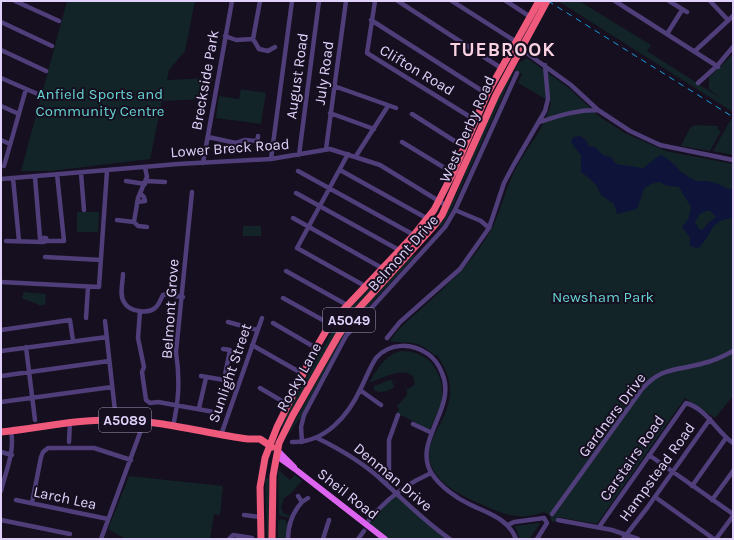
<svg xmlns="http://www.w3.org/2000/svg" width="734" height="540" font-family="Karla,sans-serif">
<rect width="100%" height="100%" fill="#150f1f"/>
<path fill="#122428" d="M67 1H195L185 51 169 70 167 80 212 78 208 99 162 101 150 159 51 171H21Z
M558 1H579L651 45 647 51 722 99 709 89V77L733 54V112Z
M527 58 569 88 600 117 625 133 666 151 733 164V396L715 418 685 398 597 524 558 517 555 522H552L550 515 544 512C520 521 505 515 483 505 459 495 420 476 431 443 436 429 446 416 449 401 453 383 446 369 437 355H434C416 338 410 345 390 341L398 330C431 299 468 271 491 230 501 211 505 188 516 168 527 147 547 126 551 102L518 83 522 74 515 70 519 63Z
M518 62 450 212 442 226 436 227 457 193 493 105Z
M241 89 266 93 261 124 216 118 219 96 239 99Z
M731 119 733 120V155L713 151Z
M695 125 719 126 717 129 721 131 710 151 681 146 690 128Z
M77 212H99L98 232H77Z
M243 226H261V236H243Z
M423 230 426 232 354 311 283 427 279 426 337 323Z
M415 254 416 255 348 329 301 417 286 437 344 331 405 261Z
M24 292 46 294 45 305H39L22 298Z
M401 351C431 350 447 377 441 404 438 413 433 422 430 430L397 413 399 410 397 406 407 395V390L403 387 408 389 414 385C417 360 378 380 369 383 377 369 385 355 401 351Z
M390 380 401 385 393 382 392 384 395 386C391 391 380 394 374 390V386Z
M283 466 280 471 290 480 295 475 302 481 290 494 284 498 281 507 283 513 290 516 289 518 281 516 279 514 278 472Z
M129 476 223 486 220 515 214 514 210 539H126L108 529Z
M265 478H271V539H267Z
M396 494 450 539H385L365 524 380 507Z
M281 519 285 520 287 524 286 539H278V521Z
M538 523 540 524 529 539H520L515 526Z"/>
<path fill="#0e1339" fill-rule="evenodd" d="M580 136 586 140 589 146 595 147 603 155 611 157 616 164 643 168 660 155C667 157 677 166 681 172 681 172 686 175 686 175 701 186 700 178 712 182 720 184 725 189 733 189V218C708 220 713 236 698 248L690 246V238L682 227 689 218 691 207 679 187 668 186 659 182 651 184 644 189 637 209 617 214 614 204 601 195 597 186 589 178 581 172V156L571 142 573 137ZM706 211H710L716 217 709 222 703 229 700 230 695 222 700 214Z"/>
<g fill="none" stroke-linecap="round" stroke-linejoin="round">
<path stroke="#4f3e79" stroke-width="4.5" d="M15 1 59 21
M375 1 367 53 475 120
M398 1 501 68
M452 1 515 41
M506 1 529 16
M615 1 717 66 698 83
M669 1 687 12
M710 1 728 20
M371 20 487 94
M1 22 52 46
M667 34 682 10
M225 36 236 40 253 39 260 1
M253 39 259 49 268 51 275 47
M521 49 571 85 598 110 630 131 660 145 733 160
M1 50 46 71
M695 51 733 16
M718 67 717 66 733 47
M1 78 40 95
M334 86 396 108
M1 106 19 114
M330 113 374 129
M412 114 464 147
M540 122C560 115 577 110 598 110
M208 137 236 143 245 140 257 141
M1 140 10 144
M402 142 453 173
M257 146 258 136
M326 149 346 1
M348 154 297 248 365 286
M299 155 319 1
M356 156 388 106
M271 159 292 1
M203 163 232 1
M4 166 26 89
M145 167 147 177 138 198 134 222 138 226 147 227
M340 170 428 219
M298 171 414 235
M81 173 84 210
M35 177 40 238H46L47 241H64L57 174
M13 178 19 241
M1 179 178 164 271 159 330 149 380 165 447 206
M126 181 145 184
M146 181 165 182
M296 193 399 250
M137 202 145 201 144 197 140 193
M455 210 481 221 489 228
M293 218 382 268
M117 220 134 222
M6 241 43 242 47 241
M45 257 101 260
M286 271 347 305
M123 274C123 282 119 295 124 302 129 312 150 315 157 306 160 303 161 298 163 295L170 293 174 296 183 297
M1 282 99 287 107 171
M283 298 330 324
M140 311 138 338 144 367 142 372 146 400 150 403 158 402 214 412
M86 318 88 287
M105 321 116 420
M228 322 257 330
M273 323 316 348
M1 330 70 320 73 341
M387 338 400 322 460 269 489 228 504 183 513 166 545 111 548 99 545 65
M252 345 303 374
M26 347 35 420
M1 351 107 337
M1 376 109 361
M201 376 224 380 230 350 223 349
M260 388 287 404
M360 390 381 405
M1 402 112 387
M199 408 206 378
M413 424 432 433
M173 426C179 400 180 379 176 352L192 192
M221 435 262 318
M317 438C342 450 365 464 385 483 406 502 426 523 450 539
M69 442 70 423
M292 442C325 443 348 416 361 388 366 378 370 367 376 358 390 342 412 343 428 354 435 359 439 365 442 373 458 408 411 442 432 474 440 486 456 498 469 504 487 513 508 518 516 539
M302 442 301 427 304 415 346 336 445 227 455 210 517 73
M1 452 12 455
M649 455 733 514
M386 483 389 475V440L398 415
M692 486 726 438
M1 491C6 470 15 452 11 431
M298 496 302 502 308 498
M655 497 714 539
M16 500 108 519
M712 500 733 471
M32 503 41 457 43 452 48 448H94L131 460
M552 514 642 389C662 366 678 371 704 363 714 361 724 356 733 351
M244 515 260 517
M1 520 70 534
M369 520C386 499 406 484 431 473
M558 520 612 530 638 539
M508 525 514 522 544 518 547 523 537 539
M599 527 686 403C707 409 717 432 733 443
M101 539 144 422
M229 539 233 535 252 538
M288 539C288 524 292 513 302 502
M323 539 329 520
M358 539 364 531
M623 539 647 508 710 419
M716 539 733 516"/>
<path stroke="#dd64ef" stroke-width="6" d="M278 451 294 467
M277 456 295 469 385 539"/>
<path stroke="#ee597c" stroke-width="7" d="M1 432C39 428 78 419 116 420 160 420 204 433 248 439H260L272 447
M261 539 260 487 265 458 277 427 316 348 330 324 414 235 434 210 453 173 487 94 539 1
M272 539 273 476 279 443 293 415 338 336 351 317 434 226 442 215 496 95 547 1"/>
<path stroke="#179ce0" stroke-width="1" stroke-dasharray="6 5" stroke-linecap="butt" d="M548 1 733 117"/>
</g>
<g text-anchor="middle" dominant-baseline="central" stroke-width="4" stroke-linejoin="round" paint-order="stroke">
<g fill="#150f1f" stroke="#a397b8" stroke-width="1">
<rect x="323" y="308" width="52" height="24" rx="3"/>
<rect x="99" y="408" width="52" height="24" rx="3"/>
</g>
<g font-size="14" font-weight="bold" fill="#e0d1fa">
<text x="349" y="320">A5049</text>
<text x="125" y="420">A5089</text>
</g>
<g font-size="15" fill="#e0d1fa" stroke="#150f1f">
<text transform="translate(417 70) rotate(31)">Clifton Road</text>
<text transform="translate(324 73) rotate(-82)">July Road</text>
<text transform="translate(297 76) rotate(-82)">August Road</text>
<text transform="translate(205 80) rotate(-80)">Breckside Park</text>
<text transform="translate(467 129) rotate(-66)">West Derby Road</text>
<text transform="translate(230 148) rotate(-4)">Lower Breck Road</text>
<text transform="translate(403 253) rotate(-48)">Belmont Drive</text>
<text transform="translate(170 309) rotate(-86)">Belmont Grove</text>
<text transform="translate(230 373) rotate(-71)">Sunlight Street</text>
<text transform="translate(299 377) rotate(-61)">Rocky Lane</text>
<text transform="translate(612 415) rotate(-53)">Gardners Drive</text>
<text transform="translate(632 458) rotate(-55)">Carstairs Road</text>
<text transform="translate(657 472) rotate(-54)">Hampstead Road</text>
<text transform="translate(393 477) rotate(40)">Denman Drive</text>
<text transform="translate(348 494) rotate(38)">Sheil Road</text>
<text transform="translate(65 498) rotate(12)">Larch Lea</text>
</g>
<g font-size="15" fill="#65d2d1" stroke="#150f1f">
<text x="100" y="94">Anfield Sports and<tspan x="100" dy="17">Community Centre</tspan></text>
<text x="603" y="297">Newsham Park</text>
</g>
<g font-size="19" font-weight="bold" letter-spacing="1" fill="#fad3e3" stroke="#150f1f">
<text x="503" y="50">TUEBROOK</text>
</g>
</g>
<rect width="734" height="540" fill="none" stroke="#e0d1fa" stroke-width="4"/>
</svg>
